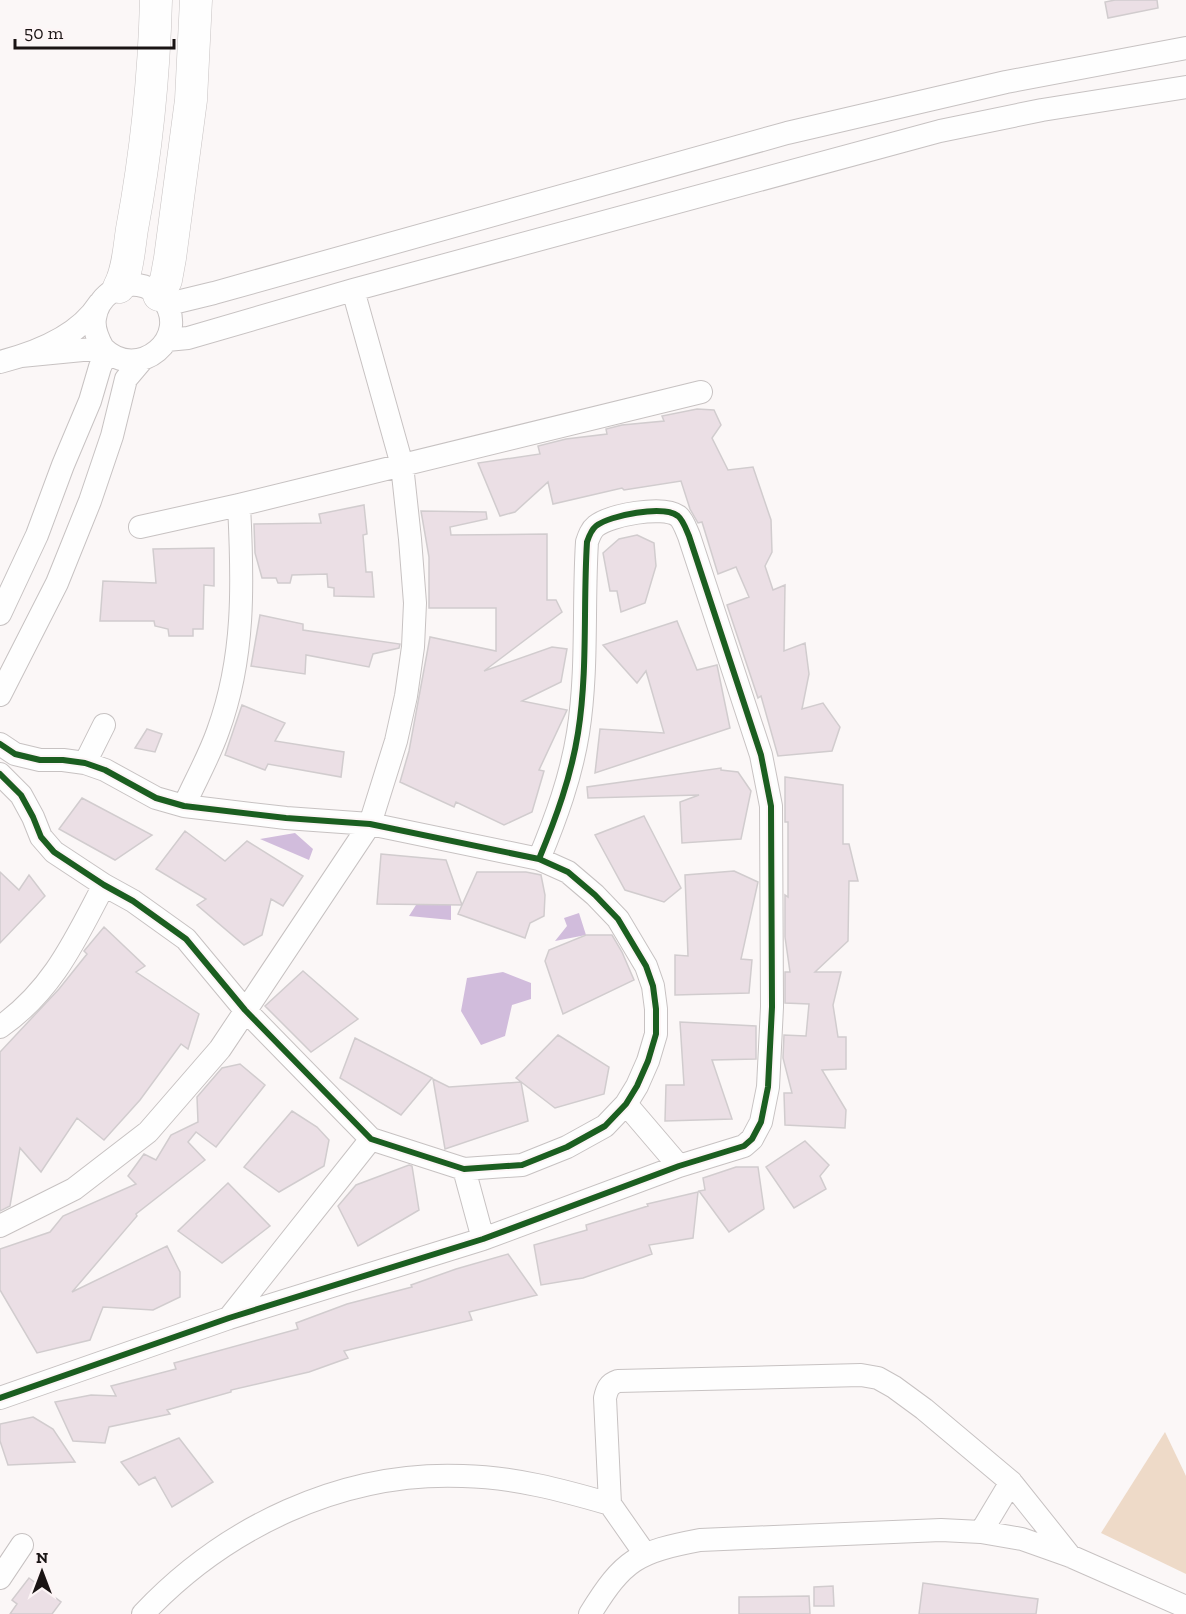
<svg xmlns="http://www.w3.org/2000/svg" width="1186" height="1614" font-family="'Zilla Slab',serif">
<rect width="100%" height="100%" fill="#fbf7f7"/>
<path fill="#eedac8" d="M1165 1432 1186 1476V1574L1101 1533Z"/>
<path fill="#d1bcdc" d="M295 833 313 849 309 860 260 839Z
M451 901V920L409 916 416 905Z
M579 913 586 935 555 941 567 926 564 918Z
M503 972 531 983V999L512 1005 505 1036 481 1045 461 1011 467 978Z"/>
<path fill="#ebdfe5" stroke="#d1ccce" stroke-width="1.5" d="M1115 0H1157L1158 8 1108 18 1105 2Z
M697 409 714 410 721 425 712 438 728 470 753 467 771 520 772 552 765 566 773 590 785 585 784 651 805 643 809 674 802 709 823 703 840 727 832 751 778 756 761 696 758 698 727 605 749 597 736 567 718 574 702 522 698 523 690 509 681 481 624 490 622 488 553 504 548 482 515 512 500 516 478 463 540 454 538 446 566 439 607 434 606 429 622 425 664 421 662 416Z
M364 505 367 534 363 535 366 572H372L374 597 334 596V588L328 587 327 574 292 575 290 583H278L276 578H262L255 553 254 524 321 523 319 514Z
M421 511 486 512 487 519 450 527 451 535 547 534V600H556L562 612 484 671 552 647 567 649 561 682 522 701 567 710 539 770 544 771 532 812 504 825 456 802 454 807 400 782 409 751 430 637 496 651V608H429V557Z
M637 535 654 543 656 566 645 603 621 612 617 591H610L603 553 619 539Z
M214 548V586L204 585 203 629H193V636H169L168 629 155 626 154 621H100L103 581 156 583 153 549Z
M260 615 303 624V630L400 644 399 648 373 654 369 667 306 655 305 674 251 666Z
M677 621 697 670 717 665 730 728 595 773 600 729 664 733 646 671 637 683 603 645Z
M242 705 285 723 275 741 344 752 341 777 268 764 265 770 225 755Z
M147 729 162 734 155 752 135 748Z
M721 768V770L738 772 751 791 741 839 682 843 680 802 699 795 588 798 587 787Z
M785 777 843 785V844H849L858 881H849L848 941 815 972H841L833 1005 838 1037H846V1069L822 1070 846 1110 845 1128 785 1125 784 1093H792L783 1058 784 1035 806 1036 809 1004 785 1003V972H790L785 937V895L788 897V822H785Z
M82 798 152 835 115 860 59 829Z
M644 816 681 888 664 902 625 890 595 835Z
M185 831 225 861 247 841 303 876 283 906 271 899 262 935 244 945 197 905 206 899 156 869Z
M381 854 446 860 462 905 477 872H526L541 875 545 895 544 916 530 923 525 938 458 914 462 905 377 904Z
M734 871 758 882 741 959 752 960 749 993 675 995V955L688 956 685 875Z
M0 872 19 890 29 875 45 896 0 943Z
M104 927 145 966 136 972 199 1014 188 1049 181 1044 140 1100 104 1140 77 1118 41 1172 20 1148 10 1206 0 1211V1052L59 989 87 954 84 951Z
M586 935H612L622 952 634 980 563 1014 545 961 549 950Z
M303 971 358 1019 311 1052 265 1006Z
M680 1022 756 1026V1059L712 1060 732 1119 665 1121 666 1085H684Z
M558 1035 609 1067 604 1094 555 1108 516 1078Z
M355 1038 432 1078 401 1115 340 1078Z
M240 1064 265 1085 216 1147 196 1132 188 1142 205 1160 136 1214 137 1216 72 1292 167 1246 180 1272V1297L153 1310 103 1307 90 1340 37 1353 0 1290V1249L50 1232 63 1216 136 1184 128 1176 144 1154 156 1160 171 1135 198 1122 197 1097 222 1068Z
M433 1079 449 1087 521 1082 528 1121 445 1149Z
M292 1111 317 1127 329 1140 324 1166 279 1192 244 1167Z
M805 1141 829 1165 820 1176 826 1189 794 1208 766 1167Z
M409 1165 412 1166 419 1210 358 1246 338 1206 356 1185Z
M736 1167H758L764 1209 729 1232 699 1191 705 1190 703 1178Z
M228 1183 270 1226 222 1263 178 1231Z
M698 1192 693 1238 649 1245 652 1254 583 1278 541 1285 534 1245 587 1230 586 1225 648 1206 647 1204Z
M508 1254 537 1295 469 1312 472 1320 344 1351 348 1358 309 1372 231 1390V1392L167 1410 170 1414 109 1427 105 1443 73 1441 55 1402 91 1395 116 1396 111 1386 176 1369 174 1363 298 1329 296 1323 347 1304 412 1287 411 1285 456 1269Z
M33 1417 53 1429 75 1462 8 1465 0 1441V1424Z
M179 1438 213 1482 172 1507 155 1477 139 1485 121 1462Z
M29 1578 61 1602 52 1614H10L17 1604 12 1600Z
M923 1583 1038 1599 1036 1614H919Z
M833 1586 834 1606H814V1587Z
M809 1596 810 1614H739V1597Z"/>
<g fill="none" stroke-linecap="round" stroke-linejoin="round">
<g stroke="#c7c2c2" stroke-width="24">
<path id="street" d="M164 301 177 302 214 293 787 133 1006 82 1186 48
M167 340 188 338 353 290 940 131 1042 110 1186 87
M21 356 103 348C138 383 193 337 162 298 156 292 147 286 138 285 117 283 98 297 95 318 93 329 98 339 103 348
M0 362C35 353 78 337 99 304
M140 527 239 505 701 392
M0 614 37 535 63 465 90 401 100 367 107 352
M0 695 57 583 90 501 112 436 126 379 142 360
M0 744 15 754 40 760H63L85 763 105 770 156 798 184 806 286 818 370 824 539 859 568 872 595 895 618 919 646 966 653 986 656 1009V1034L648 1061 637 1086 626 1104 605 1126 567 1147 522 1165 464 1169 371 1139 245 1010 186 939 133 901 104 885 54 852 41 837 33 817 21 795 0 774
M85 763 104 725
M184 806C195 781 209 757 218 731 245 657 243 583 239 505
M0 1027C53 990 75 940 104 885
M626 1104 679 1166
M464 1169 483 1239
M0 1226 74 1189 148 1132 220 1049 370 824 396 741 406 696 413 647 415 603 410 539 402 465 353 290
M229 1318 371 1139
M0 1398 229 1318 483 1239 679 1166 744 1146 752 1139 761 1122 768 1087 772 1007 771 806 761 755 689 536C686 529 683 520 678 516 663 505 610 515 596 526 591 530 589 536 587 542 583 605 588 670 578 733 571 777 556 818 539 859
M981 1532 1011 1482
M645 1554 610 1504 605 1398C607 1389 609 1384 618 1381L861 1375 878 1378 894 1387 924 1409 1011 1482 1070 1556
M0 1578 22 1545
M143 1614C225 1527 342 1471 463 1476 513 1477 562 1490 610 1504
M590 1614C624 1559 637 1552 700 1540L941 1530 981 1532 1022 1539 1070 1556 1186 1607"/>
</g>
<g stroke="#c7c2c2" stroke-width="33">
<path id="secondary" d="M119 287C128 271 129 248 132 229 146 154 154 77 156 0
M159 295 166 280 170 258 191 100 196 0"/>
</g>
<use href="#street" stroke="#fefefe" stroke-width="22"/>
<use href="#secondary" stroke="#fefefe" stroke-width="32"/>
<g stroke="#fdf5f6" stroke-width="10">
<path id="cycleway" d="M0 744 15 754 40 760H63L85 763 105 770 156 798 184 806 286 818 370 824 539 859 568 872 595 895 618 919 646 966 653 986 656 1009V1034L648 1061 637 1086 626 1104 605 1126 567 1147 522 1165 464 1169 371 1139 245 1010 186 939 133 901 104 885 54 852 41 837 33 817 21 795 0 774
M0 1398 229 1318 483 1239 679 1166 744 1146 752 1139 761 1122 768 1087 772 1007 771 806 761 755 689 536C686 529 683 520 678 516 663 505 610 515 596 526 591 530 589 536 587 542 583 605 588 670 578 733 571 777 556 818 539 859"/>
</g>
<use href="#cycleway" stroke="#1b5e20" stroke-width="6"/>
</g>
<g transform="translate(42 1572)" stroke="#fdf5f6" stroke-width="4.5" paint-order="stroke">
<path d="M0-4.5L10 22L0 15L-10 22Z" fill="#1a1414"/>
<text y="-9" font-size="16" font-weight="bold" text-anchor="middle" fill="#1a1414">N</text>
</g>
<path d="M15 39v9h159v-9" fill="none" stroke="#1a1414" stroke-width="3"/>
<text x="24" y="39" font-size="18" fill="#1a1414" stroke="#fdf5f6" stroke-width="4.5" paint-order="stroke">50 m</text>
</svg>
